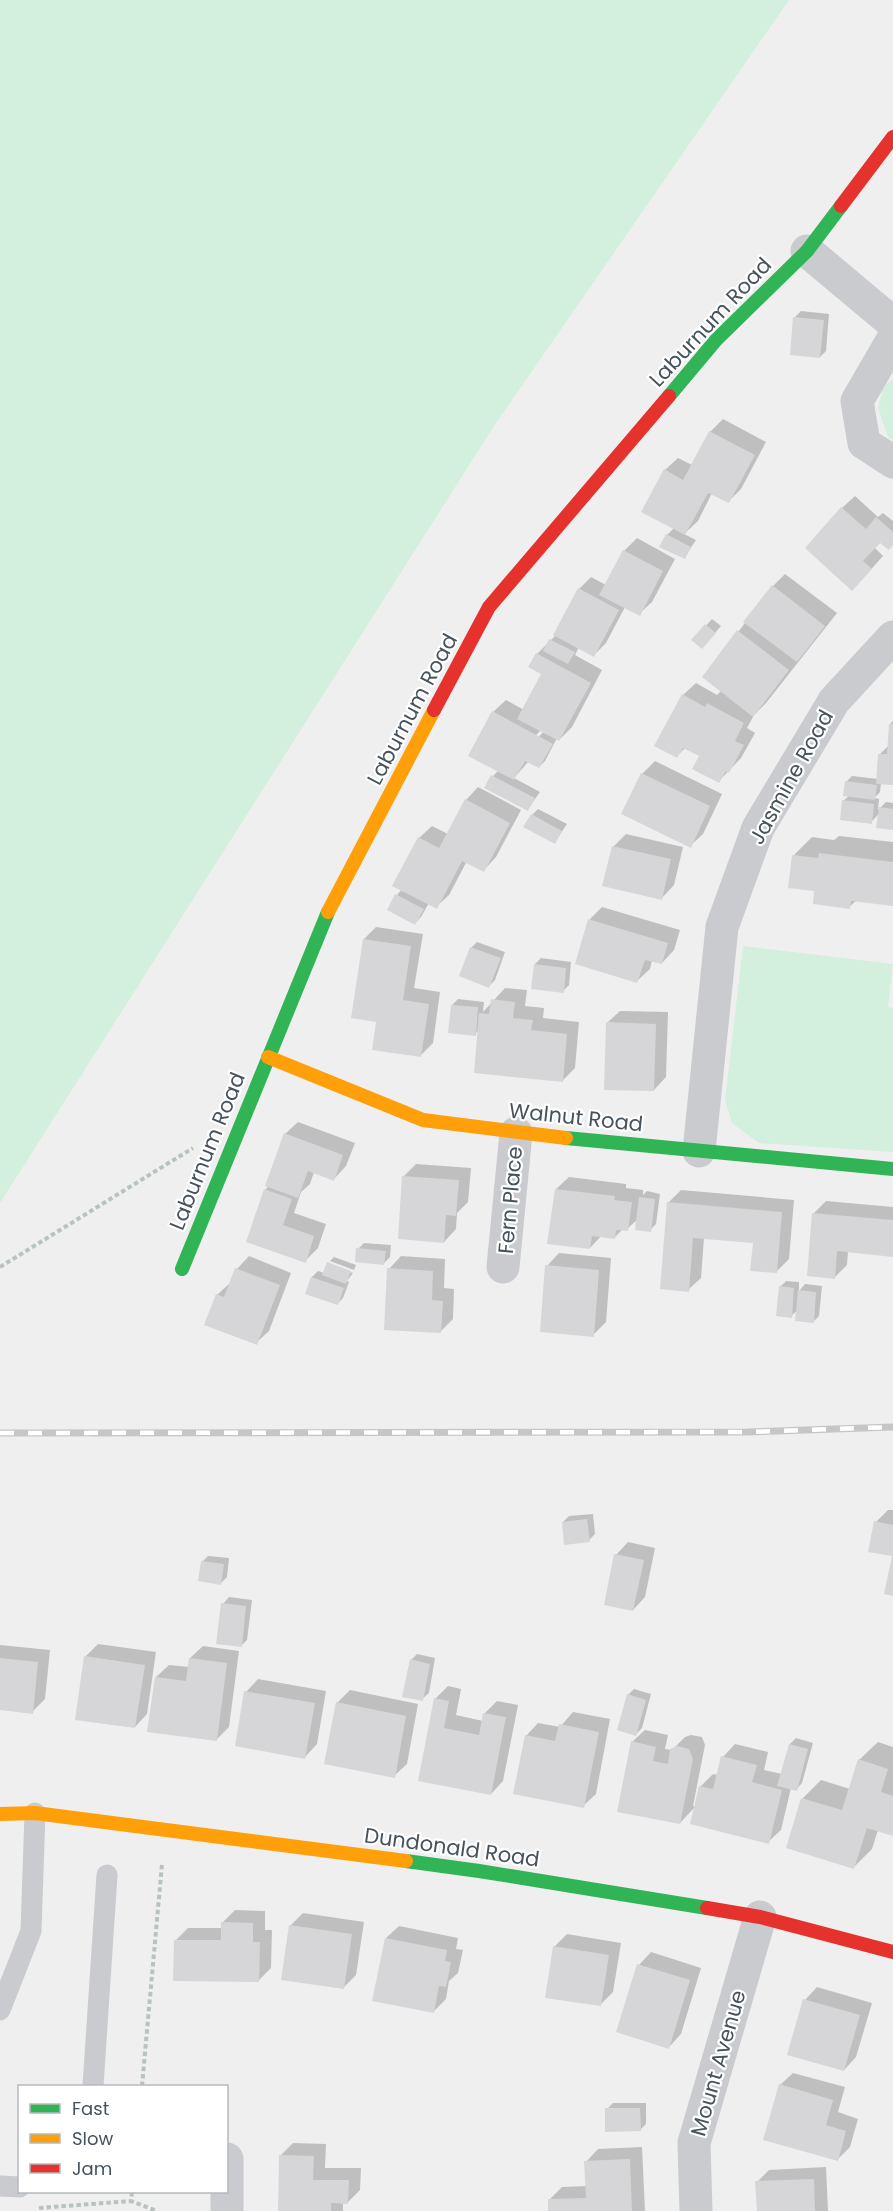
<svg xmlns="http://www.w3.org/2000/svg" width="893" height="2211" font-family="Poppins,sans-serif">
<rect width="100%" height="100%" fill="#f0efef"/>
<path fill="#d3efde" d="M0 0H789L494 426 0 1203Z
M893 379V440L888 437 878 408 883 387Z
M743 946 893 964 888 1007 893 1008V1152L759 1143 732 1123 725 1100Z"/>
<path fill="#0003" fill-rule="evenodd" d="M801 311 829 314 826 351 820 357 795 317Z
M723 419 766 442 741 489 729 501 712 493 698 521 684 534 696 540 684 558 661 546 667 535 674 528 665 470 678 458 692 465 710 432Z
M855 496 878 517 883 513 893 521V543L881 541 875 548 883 556 865 576 842 508Z
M637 538 675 559 652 602 639 614 625 607 606 643 594 655 579 647 575 655 602 670 572 727 559 740 557 738 545 761 539 767 529 761 514 778 540 792 528 809 493 776 499 770 493 712 506 700 524 710 543 674 537 654 556 635 579 589 591 577 606 585 624 551ZM541 730H545L534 742 531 740Z
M785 574 837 613 766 703 754 715 747 728 755 733 741 758 719 781 701 756 686 747 677 756 683 695 696 683 717 695 722 690 704 677 773 586Z
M712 619 721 626 708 641 693 640Z
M893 721V784L881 783 880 792 874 798 879 799 878 810 886 802 893 803V828L879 814 871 822 843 801 849 796 846 782 852 776 878 779 880 754 889 745 890 724Z
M655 761 722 794 703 834 690 846 642 774Z
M478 787 521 810 496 857 484 870 467 861 449 895 436 907 429 903 421 917 415 923 397 895 402 889 419 838 432 826 448 834 466 800Z
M538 809 567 824 555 842 532 815Z
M626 834 683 847 674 885 662 898 613 847Z
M839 836 893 842V905L857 900 849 907 816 890 794 855 812 837 834 840Z
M602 907 680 930 674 950 662 963 652 960 650 969 637 981 577 963 590 919Z
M376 927 423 934 414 988 440 992 433 1043 420 1056 377 1020 364 939Z
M477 942 505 952 495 980 489 986 471 948Z
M541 958 571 962 569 985 563 991 535 964Z
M505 988 527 990 525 1006 544 1008 543 1018 579 1022 575 1068 562 1081 479 1030 475 1034 452 1005 458 999 484 1002 483 1012Z
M620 1011 668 1012 666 1077 654 1090 607 1023Z
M298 1122 355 1143 346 1166 334 1179 314 1172 310 1184 301 1192 294 1213 326 1224 318 1248 305 1261 248 1241 265 1190 269 1186 285 1134Z
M416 1164 471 1168 468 1202 457 1213 456 1229 444 1242 403 1177Z
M569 1177 626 1184V1188L643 1190V1195L647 1191 660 1194 656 1224 650 1230 638 1219 627 1229H623L615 1237 602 1235 590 1248 556 1189Z
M681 1190 794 1200 789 1259 776 1272 754 1242 704 1238 701 1278 688 1290 669 1202Z
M826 1201 893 1207V1255L848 1251 847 1265 834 1278 814 1213Z
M364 1243 391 1245 390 1257 384 1263 358 1249Z
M559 1253 611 1258 606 1322 593 1335 547 1266Z
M249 1256 291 1273 269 1331 256 1343 217 1295 230 1283 237 1269Z
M401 1256 445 1259 444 1288 454 1289 453 1319 440 1332 389 1269Z
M334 1257 356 1265 354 1270 330 1261Z
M329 1262V1264L353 1273 347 1281 349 1282 343 1298 337 1304 307 1293 312 1277 318 1271 324 1273Z
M786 1281 799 1282V1291L805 1284 822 1286 819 1316 813 1322 798 1310 791 1316 780 1287Z
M888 1510H893V1555L876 1522Z
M593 1514 595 1534 589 1540 563 1522 569 1516Z
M628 1542 655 1548 645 1597 633 1610 616 1555Z
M208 1556 229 1558 227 1577 221 1583 202 1562Z
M229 1597 252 1600 247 1640 241 1646 223 1604Z
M98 1644 156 1652 147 1714 135 1727 86 1656Z
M0 1645 50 1650 45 1699 32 1712 0 1709Z
M203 1646 239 1651 229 1727 216 1740 156 1677 169 1665 189 1667 190 1658Z
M417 1654 435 1658 429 1693 422 1699 411 1660Z
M258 1679 326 1691 317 1744 305 1757 246 1692Z
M448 1686 461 1689 456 1715 483 1721 484 1714 497 1701 518 1705 503 1781 491 1794 419 1780 435 1699Z
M634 1689 651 1694 642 1728 636 1734 628 1695Z
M350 1690 418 1704 407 1764 394 1776 337 1703Z
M573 1712 610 1719 596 1794 583 1806 526 1736 538 1723 560 1727Z
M645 1730 668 1735 665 1749 672 1750 685 1737 691 1735 702 1737 705 1745 693 1806 696 1807 701 1786 713 1774 718 1775 723 1757 735 1744 768 1752 764 1770 782 1774 790 1744 796 1738 813 1743 802 1783 796 1790 791 1788 781 1830 768 1842 695 1807 680 1823 632 1742Z
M878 1742 893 1747V1835L878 1830 872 1849 853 1868 803 1798 821 1780 850 1789 859 1760Z
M235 1910 265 1911V1930H272L271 1968 258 1981 175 1941 188 1928H222V1923Z
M303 1913 364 1922 356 1975 344 1987 290 1926Z
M399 1926 458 1938 456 1949 463 1950 458 1973 449 1981 446 1999 433 2012 386 1938Z
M567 1934 621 1943 613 1992 600 2005 554 1947Z
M651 1952 701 1968 681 2034 669 2047 639 1965Z
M817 1987 872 2003 856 2057 844 2070 805 2000Z
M793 2073 845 2087 838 2112 858 2119 850 2147 838 2159 780 2085Z
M613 2103H646V2124L640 2130 607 2109Z
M293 2143 326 2144 325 2168H361L360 2190 348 2202H343V2211H279L280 2156Z
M642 2147 645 2211H550L549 2200 562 2187 587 2186 586 2162 598 2149Z
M826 2167 828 2211H758L757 2182 769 2170Z"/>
<path fill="#d6d6d8" d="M793 317 824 320 820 358 790 355Z
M709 431 755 455 729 503 708 493 685 535 641 512 664 469 683 480Z
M841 507 866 529 876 517 893 532V545L889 550 880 543 863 561 872 569 852 591 805 548Z
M666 534 691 547 685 559 659 547Z
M623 550 663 571 640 616 599 595Z
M772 585 825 626 797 662 743 622Z
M578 588 619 610 594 657 553 635Z
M705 624 716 633 702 649 691 640Z
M737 630 789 670 753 717 702 677Z
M549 639 575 652 568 664 543 651Z
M536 653 591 683 559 741 517 719 541 674 528 667Z
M682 694 705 707 707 703 744 723 735 741 744 745 729 773 726 771 719 783 692 769 699 756 683 748 677 758 654 746Z
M492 711 553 744 539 768 525 761 514 780 468 756Z
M889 724H893V785L876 784 878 754H887Z
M641 773 710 806 691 848 621 814Z
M491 775 535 798 528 811 484 788Z
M845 781 877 785 875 800 843 796Z
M465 799 510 823 484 872 462 861 437 909 392 886 418 837 439 848Z
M842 800 874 804 872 824 840 820Z
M879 807 893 809V830L876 828Z
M531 814 562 831 555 844 523 827Z
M612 846 671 859 662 900 602 886Z
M819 853 893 862V906L851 901 850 909 813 904 814 891 788 888 792 855 818 858Z
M395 894 424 909 415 925 387 910Z
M588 919 668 943 662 964 645 960 637 983 575 964Z
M363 939 411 946 403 1000 429 1004 421 1057 372 1050 376 1022 351 1018Z
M470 947 501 958 489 988 459 976Z
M534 964 566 968 564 993 531 989Z
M491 999 515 1002 513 1018 533 1020 531 1030 567 1034 563 1082 474 1073 479 1013 489 1014Z
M451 1005 478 1007 476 1036 448 1033Z
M606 1022 656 1024 654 1091 604 1090Z
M284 1133 343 1155 334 1181 308 1171 298 1198 265 1186Z
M402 1176 459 1180 456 1216 446 1215 444 1243 398 1239Z
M264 1189 292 1199 283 1225 314 1236 306 1263 246 1242Z
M555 1189 615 1196 614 1200 632 1202 628 1231 616 1230 615 1239 592 1236 590 1249 547 1244Z
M639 1197 655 1199 651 1232 635 1230Z
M667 1202 782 1212 777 1273 750 1271 753 1243 693 1238 689 1292 660 1289Z
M812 1213 893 1220V1257L837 1251 835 1279 807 1276Z
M356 1248 386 1251 384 1265 355 1262Z
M327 1262 351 1271 346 1284 322 1275Z
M545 1265 599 1270 594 1337 540 1332Z
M235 1268 280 1285 257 1345 204 1325 216 1294 224 1297Z
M387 1268 433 1271 432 1300 443 1301 441 1333 384 1330Z
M311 1277 344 1288 338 1305 305 1294Z
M779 1286 794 1288 792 1318 776 1316Z
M798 1290 816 1292 814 1323 795 1321Z
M587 1519 590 1542 564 1545 562 1522Z
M874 1521 893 1525V1596L884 1594 892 1556 868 1552Z
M614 1554 644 1560 633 1611 604 1605Z
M201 1561 224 1564 221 1585 198 1581Z
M221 1603 246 1606 242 1647 216 1644Z
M84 1656 145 1665 135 1728 75 1720Z
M0 1658 38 1662 33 1714 0 1710Z
M189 1658 227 1663 217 1741 147 1732 155 1677 186 1681Z
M410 1659 430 1664 423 1701 402 1697Z
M244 1691 315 1703 305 1759 235 1746Z
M627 1694 646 1700 636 1736 617 1730Z
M434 1698 449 1701 444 1728 479 1735 483 1713 506 1717 491 1795 418 1781Z
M336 1702 406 1716 395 1778 324 1764Z
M559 1724 599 1732 584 1808 513 1794 525 1735 555 1741Z
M631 1741 656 1747 653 1761 668 1764 670 1749 677 1746 689 1749 693 1759 680 1824 617 1812Z
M789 1744 808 1749 797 1791 777 1786Z
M721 1756 757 1765 752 1782 782 1790 769 1844 690 1824 699 1786 713 1789Z
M858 1759 888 1769 881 1792 893 1796V1836L867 1828 854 1869 786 1848 801 1798 842 1810Z
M221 1922 253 1923V1942H260L259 1982 173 1981 174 1940H221Z
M289 1925 352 1934 344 1989 281 1980Z
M385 1938 447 1950 445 1961 451 1962 446 1987 439 1986 434 2013 372 2001Z
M553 1946 609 1955 601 2006 545 1998Z
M637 1964 690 1980 669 2049 616 2032Z
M803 1999 860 2015 844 2071 787 2055Z
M779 2084 833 2100 826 2125 846 2131 838 2161 763 2140Z
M605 2108H640L641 2131 605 2132Z
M279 2155 314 2156 313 2180H349L348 2204 331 2203V2211H278Z
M630 2159 632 2211H548V2199L586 2198 584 2161Z
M814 2179 815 2211H757L755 2181Z"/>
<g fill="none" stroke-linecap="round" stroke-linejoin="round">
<path stroke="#b7c3bf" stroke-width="4" stroke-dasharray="4.5 3" stroke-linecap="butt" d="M0 1267 193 1148
M142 2086 162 1864
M132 2192 131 2201 157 2211
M39 2208 131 2201"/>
<path stroke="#c9cbce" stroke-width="21" d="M0 2010 31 1931 35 1813
M93 2086 107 1875
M0 2186 20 2187"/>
<path stroke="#c9cbce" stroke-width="33" d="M807 251 893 323
M893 339 857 401 864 443 893 462
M699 1151 722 927 758 828 834 701 893 637
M503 1267 516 1133
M227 2211V2159
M696 2211 694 2143 760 1917"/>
<path stroke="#30b455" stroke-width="14" d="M669 396 716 340 807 251 841 206
M566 1138 893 1169
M182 1269 328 912
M406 1861 479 1871 707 1908"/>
<path stroke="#ff9f0a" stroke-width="14" d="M328 912 434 710
M268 1057 423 1120 566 1138
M0 1814 35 1813 406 1861"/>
<path stroke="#e5322d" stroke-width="14" d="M841 206 893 137
M434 710 489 607 669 396
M707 1908 760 1917 893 1952"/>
<g stroke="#c5c6c8" stroke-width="7">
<path id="rail" d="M0 1433 747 1432 893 1427"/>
</g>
<use href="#rail" stroke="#fff" stroke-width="4.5" stroke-dasharray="14" stroke-linecap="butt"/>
</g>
<g text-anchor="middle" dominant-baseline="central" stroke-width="4.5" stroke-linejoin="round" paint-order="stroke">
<g font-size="21" fill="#46525c" stroke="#fff">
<text transform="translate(710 322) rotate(-47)">Laburnum Road</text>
<text transform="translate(412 709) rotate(-62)">Laburnum Road</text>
<text transform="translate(791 777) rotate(-61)">Jasmine Road</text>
<text transform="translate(576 1117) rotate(6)">Walnut Road</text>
<text transform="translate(207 1151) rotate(-68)">Laburnum Road</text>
<text transform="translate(510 1200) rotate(-85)">Fern Place</text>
<text transform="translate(452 1847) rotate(8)">Dundonald Road</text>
<text transform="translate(718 2063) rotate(-74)">Mount Avenue</text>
</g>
</g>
<rect x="18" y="2085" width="210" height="108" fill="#ffffff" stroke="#b5babe" stroke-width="1.5"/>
<rect x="30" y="2104" width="30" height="9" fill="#30b455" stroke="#b5babe" stroke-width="1.5"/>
<text x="72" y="2115" font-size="18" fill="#46525c">Fast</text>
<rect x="30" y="2134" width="30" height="9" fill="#ff9f0a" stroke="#b5babe" stroke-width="1.5"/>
<text x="72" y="2145" font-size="18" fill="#46525c">Slow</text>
<rect x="30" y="2164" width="30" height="9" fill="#e5322d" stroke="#b5babe" stroke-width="1.5"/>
<text x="72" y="2175" font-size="18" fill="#46525c">Jam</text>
</svg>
